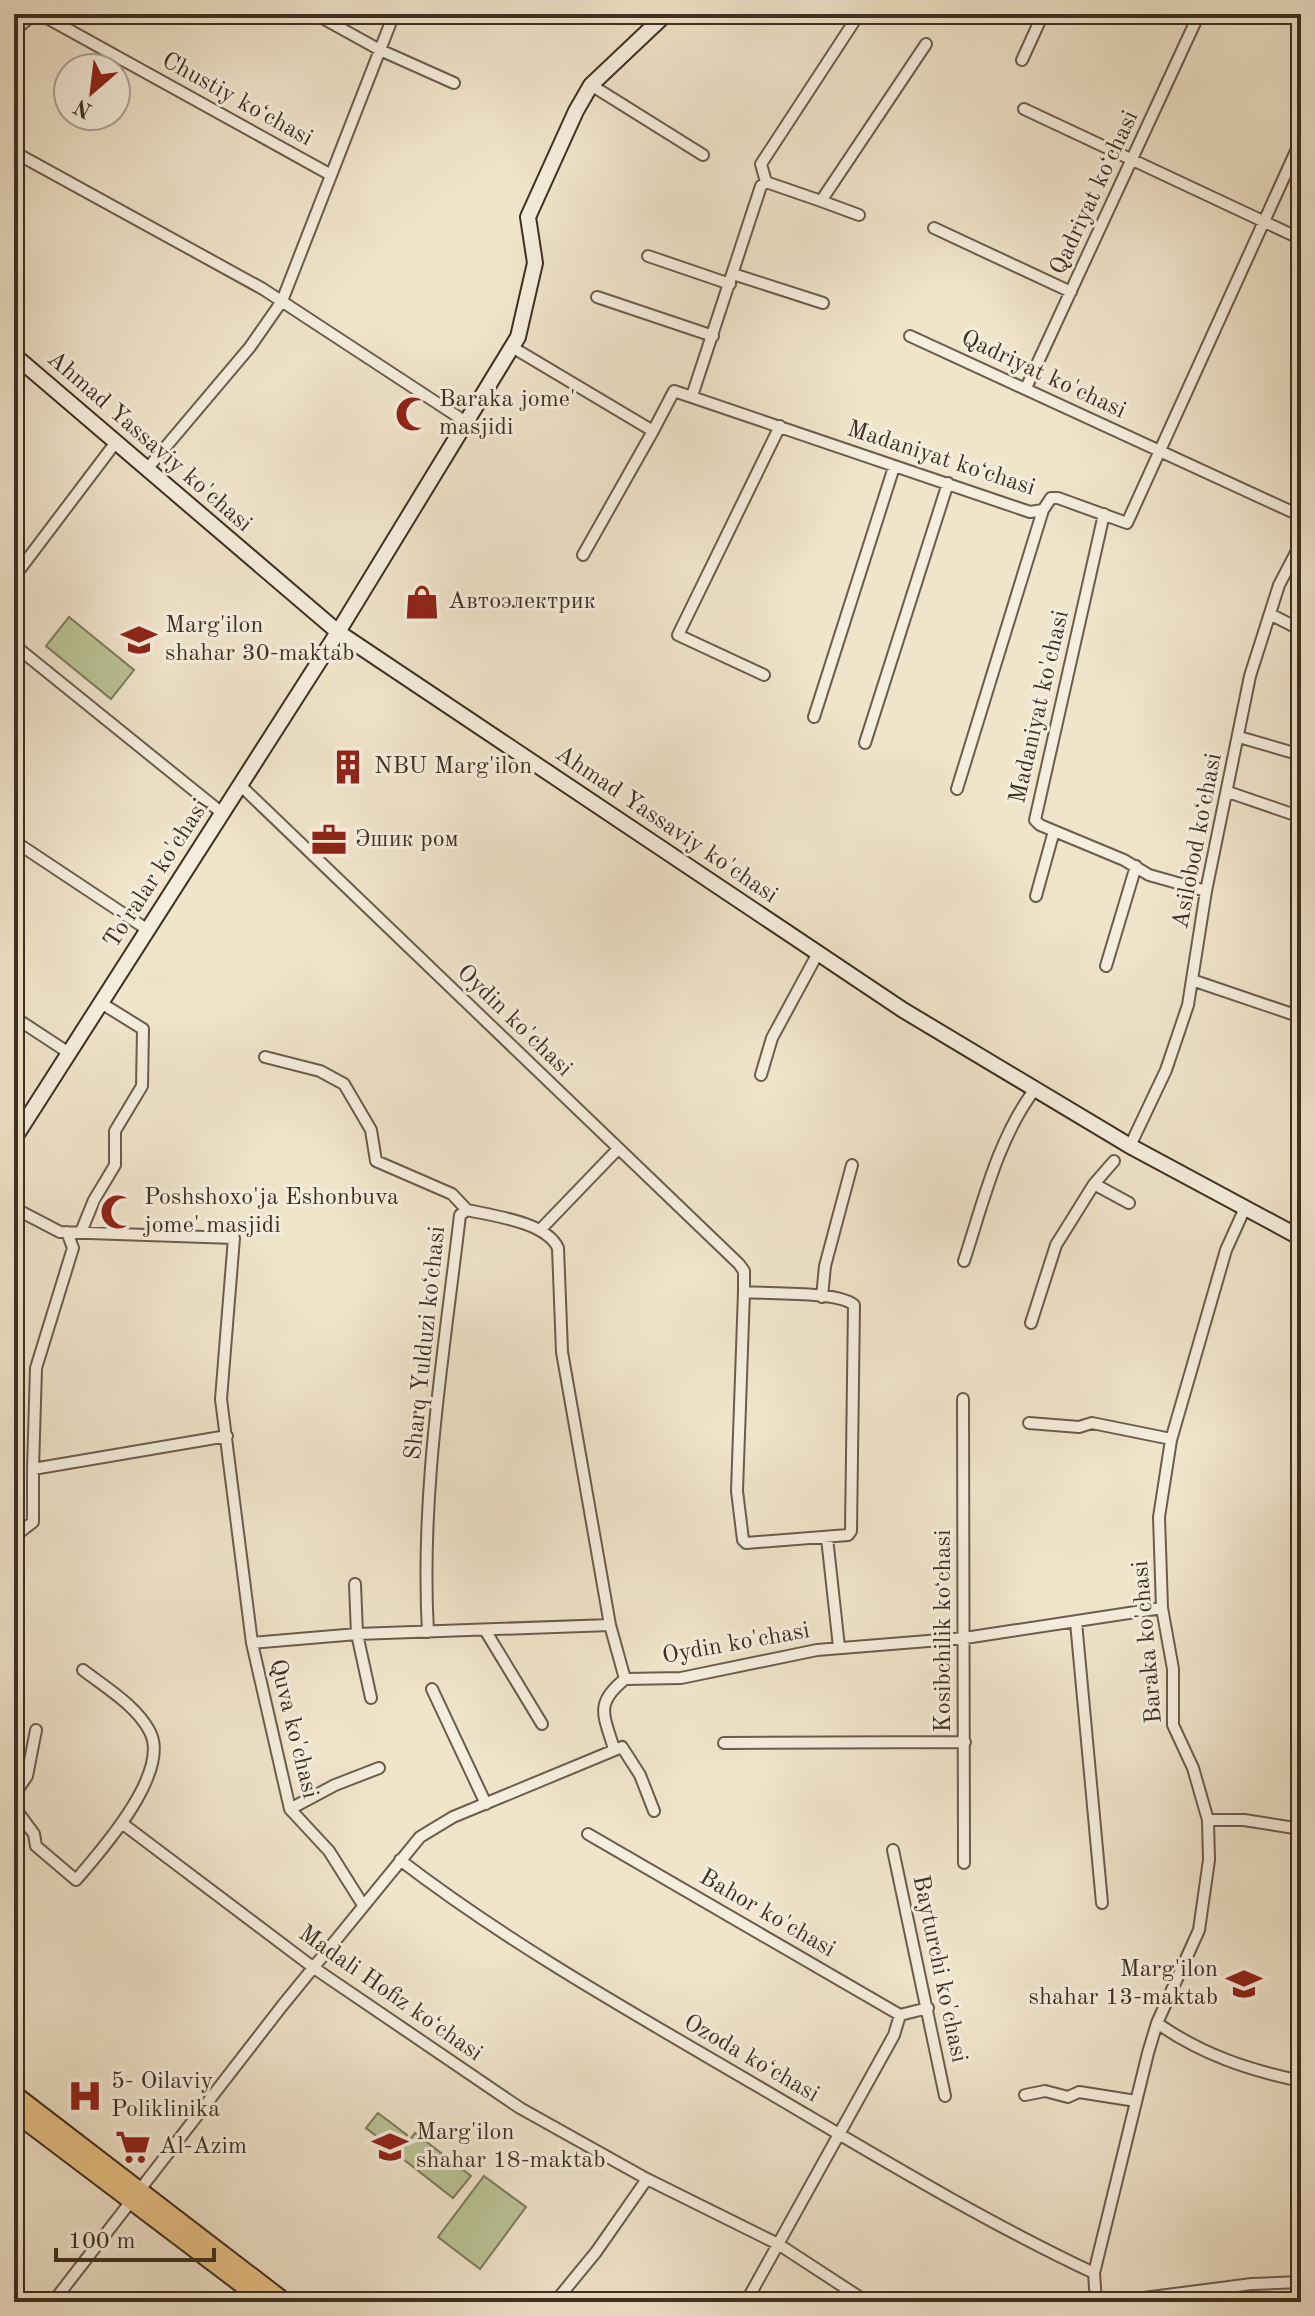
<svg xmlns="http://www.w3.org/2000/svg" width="1315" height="2316" font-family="'Old Standard TT',serif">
<rect width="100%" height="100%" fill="#f0e4ca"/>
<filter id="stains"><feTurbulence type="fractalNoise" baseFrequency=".0025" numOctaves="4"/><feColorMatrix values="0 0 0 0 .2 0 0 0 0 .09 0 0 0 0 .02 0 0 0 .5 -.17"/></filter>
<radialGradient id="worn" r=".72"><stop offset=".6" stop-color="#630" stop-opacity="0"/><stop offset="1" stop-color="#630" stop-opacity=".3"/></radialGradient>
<path fill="#b9c497" stroke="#7c7a5c" stroke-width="2" d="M69 617 134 670 111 699 46 646Z
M378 2113 407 2135 396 2151 366 2128Z
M415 2133 471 2176 453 2198 398 2155Z
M484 2176 526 2207 480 2269 438 2237Z"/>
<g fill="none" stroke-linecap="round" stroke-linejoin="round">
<g stroke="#6b5c4c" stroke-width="14">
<path id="street" d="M40 14 331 175
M315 14 380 50 454 83
M14 31 34 14
M1022 60 1043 14
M591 85 703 155
M1024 109 1301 239
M14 152 263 289 466 422
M766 182 761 164 859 14
M821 201 859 215
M934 228 1071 292
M648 256 730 284
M733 274 823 303
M597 297 713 336
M910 336 1301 516
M512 347 653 431 674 391 1030 512 1043 510 1051 498H1058L1127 523 1301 140
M1026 388 1199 14
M692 396 761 186 766 182 821 201 926 44
M147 469 250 347 282 301 394 14
M1104 514 1035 820 1040 825 1124 860 1149 875 1206 891
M583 555 653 431
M14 577 116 442
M1270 614 1301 630
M14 645 222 813
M764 675 678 635 780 426
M814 717 894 467
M1239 737 1301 755
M865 743 948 483
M240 785 739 1264 744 1271V1292L737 1491 743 1540 746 1543 848 1535 851 1531 854 1305C838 1291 768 1294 744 1292
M957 789 1043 510
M1228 792 1301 817
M14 841 148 930
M1036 896 1054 831
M1106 966 1136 866
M1192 980 1301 1017
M14 1017 69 1053
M265 1057 320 1071 344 1084 371 1130 376 1161 452 1194 467 1210
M761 1075 772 1038 818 953
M1130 1146 1166 1070 1188 1005 1206 891 1250 676 1279 585 1301 543
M1114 1161 1094 1184 1129 1203
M14 1208 60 1232 234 1238 221 1399 252 1643 290 1809 329 1851 363 1905
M540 1230 617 1150
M67 1232 73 1248 36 1368 33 1469 227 1436
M81 1232 94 1200 115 1165V1131L142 1086 143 1029 101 1003
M964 1261C983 1203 998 1138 1035 1089
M822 1297 825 1266 852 1165
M1031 1323 1056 1245 1094 1184
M963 1399 964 1863
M1029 1423 1079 1427 1092 1423 1171 1439
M14 1531 20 1532 33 1522V1469
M827 1538 839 1647
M355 1584 357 1634 371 1698
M1076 1622 1102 1903
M485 1630 542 1724
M428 1632C420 1493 444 1353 460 1215L467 1210C494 1216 546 1222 558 1248L562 1352 610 1625
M252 1643 357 1634 610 1625 625 1679
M432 1689 486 1804
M724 1743 965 1742
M614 1749C604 1715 594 1704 625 1679L681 1678 817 1650 965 1638 1162 1608
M14 1795 27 1776 36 1730
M14 1807 34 1834 36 1846 76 1880C100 1852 171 1773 150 1732 137 1706 105 1687 83 1670
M290 1809 335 1785 379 1768
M1208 1820H1244L1301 1829
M123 1824 314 1968 520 2108 647 2179 778 2244 867 2302
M588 1834 900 2015 928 2008
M893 1850 945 2096
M400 1860C511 1945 633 2013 754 2084 865 2149 977 2218 1094 2273
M1157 2023C1201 2054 1248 2070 1301 2081
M1025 2095 1045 2091 1068 2097 1079 2092 1136 2101
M53 2302 282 2006 420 1837 453 1817 622 1747 640 1775 654 1811
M555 2302 596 2252 647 2179
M746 2302 894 2035 900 2015
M1096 2302 1094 2273 1148 2053 1157 2023 1199 1930 1209 1860 1208 1820 1193 1768 1173 1725V1669L1162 1608 1159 1517 1171 1440 1226 1250 1245 1208
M1112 2302 1252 2284 1301 2282"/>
</g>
<g stroke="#3f2f22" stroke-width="18">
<path id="secondary" d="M14 355 338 632 903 1010 1130 1146 1301 1238
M14 1139 338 632 518 337 535 263 528 217 576 111 591 85 666 14"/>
</g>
<g stroke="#3f2f22" stroke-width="20">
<path id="primary" d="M14 2094 285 2302
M14 2112 265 2302"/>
</g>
<use href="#street" stroke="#f5eddd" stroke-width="10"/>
<use href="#secondary" stroke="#f5eddd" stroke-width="14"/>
<use href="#primary" stroke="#e8c285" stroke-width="16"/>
</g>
<defs>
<g id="mosque-bare" transform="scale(2.76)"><path d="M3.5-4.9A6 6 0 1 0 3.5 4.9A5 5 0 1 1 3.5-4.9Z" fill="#8f2418" stroke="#f5eddd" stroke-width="2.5" paint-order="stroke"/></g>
<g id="shop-bare" transform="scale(2.76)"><path d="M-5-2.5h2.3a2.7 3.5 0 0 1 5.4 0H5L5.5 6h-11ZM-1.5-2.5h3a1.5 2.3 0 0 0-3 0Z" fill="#8f2418" stroke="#f5eddd" stroke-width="2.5" paint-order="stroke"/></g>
<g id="school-bare" transform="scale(2.76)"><path d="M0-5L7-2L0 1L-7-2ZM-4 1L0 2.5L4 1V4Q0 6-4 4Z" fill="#8f2418" stroke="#f5eddd" stroke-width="2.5" paint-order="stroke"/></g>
<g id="building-bare" transform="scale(2.76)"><path d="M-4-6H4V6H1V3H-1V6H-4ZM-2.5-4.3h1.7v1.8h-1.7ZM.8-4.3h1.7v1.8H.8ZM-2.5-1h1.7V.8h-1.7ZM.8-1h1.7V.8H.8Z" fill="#8f2418" stroke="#f5eddd" stroke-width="2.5" paint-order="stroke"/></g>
<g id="office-bare" transform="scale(2.76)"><path d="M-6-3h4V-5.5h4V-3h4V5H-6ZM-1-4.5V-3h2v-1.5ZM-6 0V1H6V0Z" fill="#8f2418" stroke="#f5eddd" stroke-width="2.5" paint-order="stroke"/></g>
<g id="hospital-bare" transform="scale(2.76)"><path d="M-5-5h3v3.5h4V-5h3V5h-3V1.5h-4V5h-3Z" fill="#8f2418" stroke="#f5eddd" stroke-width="2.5" paint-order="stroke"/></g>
<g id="supermarket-bare" transform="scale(2.76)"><path d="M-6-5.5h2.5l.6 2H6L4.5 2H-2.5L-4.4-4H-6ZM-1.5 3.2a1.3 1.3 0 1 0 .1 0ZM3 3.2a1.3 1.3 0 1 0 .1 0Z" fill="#8f2418" stroke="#f5eddd" stroke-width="2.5" paint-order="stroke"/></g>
</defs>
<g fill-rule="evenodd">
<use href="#mosque-bare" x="413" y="414"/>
<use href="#shop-bare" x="422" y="602"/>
<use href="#school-bare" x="139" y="640"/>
<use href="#building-bare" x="348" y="767"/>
<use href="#office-bare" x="329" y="840"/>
<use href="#mosque-bare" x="118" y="1212"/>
<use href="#school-bare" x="1244" y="1984"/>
<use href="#hospital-bare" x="85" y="2096"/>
<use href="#supermarket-bare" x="133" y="2147"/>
<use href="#school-bare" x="390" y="2147"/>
</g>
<g text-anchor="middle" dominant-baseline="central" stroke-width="6" stroke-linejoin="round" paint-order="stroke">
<g font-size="24" fill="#3f2f22" stroke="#f5eddd">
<text transform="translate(237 100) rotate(29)">Chustiy koʻchasi</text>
<text transform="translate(1095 193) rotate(-65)">Qadriyat koʻchasi</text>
<text transform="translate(1043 375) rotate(25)">Qadriyat ko'chasi</text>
<text transform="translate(149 442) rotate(41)">Ahmad Yassaviy ko'chasi</text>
<text transform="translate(941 459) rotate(18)">Madaniyat koʻchasi</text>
<text transform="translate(1040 707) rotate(-77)">Madaniyat ko'chasi</text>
<text transform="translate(666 825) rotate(34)">Ahmad Yassaviy ko'chasi</text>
<text transform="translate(1198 841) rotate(-79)">Asilobod koʻchasi</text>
<text transform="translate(157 874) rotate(-57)">To'ralar ko'chasi</text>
<text transform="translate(514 1021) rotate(44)">Oydin ko'chasi</text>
<text transform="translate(426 1343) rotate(-84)">Sharq Yulduzi koʻchasi</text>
<text transform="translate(944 1631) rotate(-90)">Kosibchilik koʻchasi</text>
<text transform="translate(1148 1642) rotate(-95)">Baraka ko'chasi</text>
<text transform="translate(736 1644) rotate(-10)">Oydin ko'chasi</text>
<text transform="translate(293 1729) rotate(76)">Quva ko'chasi</text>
<text transform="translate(767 1914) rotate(30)">Bahor ko'chasi</text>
<text transform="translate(939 1969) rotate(78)">Bayturchi ko'chasi</text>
<text transform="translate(390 1994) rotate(35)">Madali Hofiz koʻchasi</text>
<text transform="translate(751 2059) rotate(30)">Ozoda koʻchasi</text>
</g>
<g font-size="24" fill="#3f2f22" stroke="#f5eddd" text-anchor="start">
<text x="439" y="400">Baraka jome'<tspan x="439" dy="28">masjidi</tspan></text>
<text x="448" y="602">Автоэлектрик</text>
<text x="165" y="626">Marg'ilon<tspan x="165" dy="28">shahar 30-maktab</tspan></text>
<text x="374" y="767">NBU Marg'ilon</text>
<text x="355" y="840">Эшик ром</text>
<text x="144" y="1198">Poshshoxo'ja Eshonbuva<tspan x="144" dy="28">jome' masjidi</tspan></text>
<text x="1218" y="1970" text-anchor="end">Marg'ilon<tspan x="1218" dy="28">shahar 13-maktab</tspan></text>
<text x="111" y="2082">5- Oilaviy<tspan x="111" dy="28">Poliklinika</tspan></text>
<text x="416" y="2133">Marg'ilon<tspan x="416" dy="28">shahar 18-maktab</tspan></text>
<text x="159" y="2147">Al-Azim</text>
</g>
</g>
<rect width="1315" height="2316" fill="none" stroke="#f0e4ca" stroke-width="48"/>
<rect x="16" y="16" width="1283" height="2284" fill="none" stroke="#3f2f22" stroke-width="4"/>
<rect x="24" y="24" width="1267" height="2268" fill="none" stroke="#3f2f22" stroke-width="2"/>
<g transform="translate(92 92) rotate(208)"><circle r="38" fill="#f5eddd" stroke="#aca192" stroke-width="2"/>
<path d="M0-6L14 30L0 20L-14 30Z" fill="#8f2418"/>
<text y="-12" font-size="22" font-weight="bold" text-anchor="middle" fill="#3f2f22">N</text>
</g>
<path d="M56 2248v12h158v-12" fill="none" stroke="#3f2f22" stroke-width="4"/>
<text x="68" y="2248" font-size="24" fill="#3f2f22" stroke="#f5eddd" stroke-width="6" paint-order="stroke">100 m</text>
<rect width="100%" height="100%" filter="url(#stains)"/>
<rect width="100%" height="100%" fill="url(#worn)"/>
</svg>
